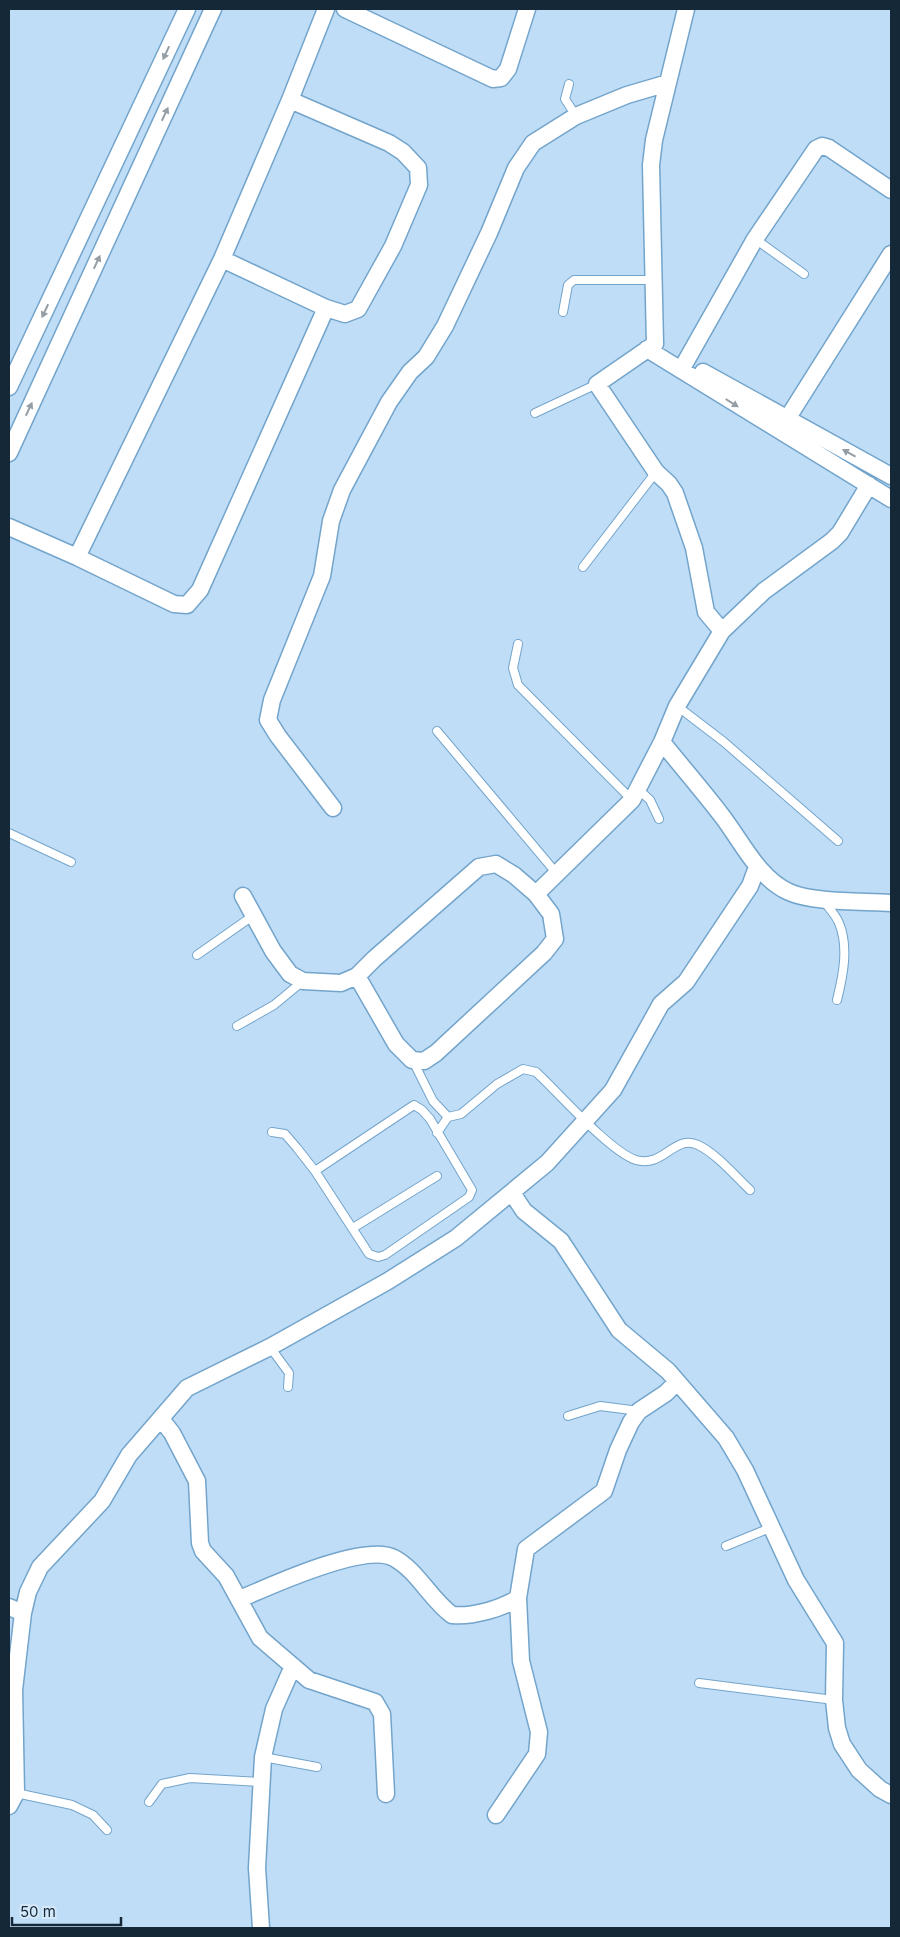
<svg xmlns="http://www.w3.org/2000/svg" width="900" height="1937" font-family="Inter,sans-serif">
<rect width="100%" height="100%" fill="#bfddf6"/>
<g fill="none" stroke-linecap="round" stroke-linejoin="round">
<g stroke="#73a4cb" stroke-width="10">
<path id="lane" d="M569 84 565 99 576 116
M755 239 804 274
M563 312 568 285 574 280H652
M535 413 597 384
M583 567 656 472
M518 644 513 668 518 685 632 800
M677 706 724 742 838 841
M437 731 558 875
M638 789 650 800 659 819
M9 833 71 862
M823 900C828 907 836 915 839 923 849 947 843 976 837 1000
M197 955 254 915
M237 1026 274 1005 303 981
M413 1061 433 1101 448 1117 461 1114 497 1084 523 1069 536 1072C558 1092 610 1152 636 1160 664 1168 674 1134 698 1145 717 1154 735 1176 750 1190
M272 1132 285 1134 297 1148 315 1171 369 1254 378 1257 385 1255 469 1197 472 1190 430 1119 422 1110 414 1105 315 1171
M437 1133 448 1117
M353 1228 437 1176
M270 1347 289 1373 288 1387
M568 1416 600 1406 639 1411
M726 1546 770 1528
M699 1683 834 1700
M263 1757 317 1767
M16 1793 72 1805 93 1815 107 1830
M149 1802 162 1784 190 1778 260 1782"/>
</g>
<g stroke="#73a4cb" stroke-width="19">
<path id="street" d="M345 9 493 79 501 78 508 69 527 9
M222 259 326 308 345 314 358 309 393 246 419 185 418 168 403 152 389 143 290 100
M655 344 597 384 656 472 669 484 675 493 694 548 706 612 722 631
M655 344 651 165 654 140 686 9
M647 349 891 499
M681 370 755 239 816 149 822 146 829 148 891 190
M703 372 891 476
M9 387 187 9
M782 427 891 254
M9 453 213 9
M9 527 77 557 174 604 187 605 200 590 326 308
M77 557 222 259 290 100 326 9
M662 742C682 767 703 791 722 816 742 842 759 879 789 892 813 903 864 901 891 903
M333 808 278 736 268 720 272 700 322 576 331 521 342 490 389 402 410 372 426 357 445 326 489 233 516 168 533 143 576 116 627 95 668 83
M243 896 273 951 290 974 303 981 341 983 357 976 374 959 479 867 496 864 514 875 536 894 632 800 662 742 677 706 722 631 764 591 832 541 840 533 869 485
M357 976 396 1044 412 1060 424 1061 436 1053 544 953 555 939 551 914 536 894
M512 1193 524 1211 561 1241 619 1330 668 1371 726 1438 745 1470 796 1580 835 1643 834 1700 837 1728 842 1744 859 1770 880 1789 891 1795
M161 1419 172 1433 197 1481 200 1543 203 1551 226 1576 260 1638 309 1680 375 1702 382 1714 386 1794
M240 1599C270 1586 365 1542 394 1558 418 1571 430 1599 452 1615 472 1617 501 1609 518 1598
M9 1607 23 1613
M9 1806 16 1793 14 1690 23 1613 28 1592 40 1567 102 1501 129 1455 187 1388 270 1347 388 1281 456 1238 547 1163 613 1090 661 1004 686 982 750 886 757 867
M496 1815 537 1754 539 1732 521 1661 518 1598 526 1549 604 1491 618 1450 631 1422 639 1411 666 1393 677 1382
M261 1928 257 1868 263 1757 274 1709 293 1666"/>
</g>
<use href="#lane" stroke="#fff" stroke-width="8"/>
<use href="#street" stroke="#fff" stroke-width="16"/>
</g>
<defs><path id="oneway-solid" d="M-6-.8H1V-3.2L6.5 0L1 3.2V.8H-6Z" transform="scale(1.25)"/></defs>
<g fill="#959ea5">
<use href="#oneway-solid" transform="translate(166 53) rotate(115)"/>
<use href="#oneway-solid" transform="translate(165 114) rotate(-65)"/>
<use href="#oneway-solid" transform="translate(97 262) rotate(-65)"/>
<use href="#oneway-solid" transform="translate(45 311) rotate(115)"/>
<use href="#oneway-solid" transform="translate(732 403) rotate(32)"/>
<use href="#oneway-solid" transform="translate(29 409) rotate(-65)"/>
<use href="#oneway-solid" transform="translate(849 453) rotate(-151)"/>
</g>
<rect width="900" height="1937" fill="none" stroke="#142838" stroke-width="20"/>
<path d="M12 1917v8h109v-8" fill="none" stroke="#142838" stroke-width="2.5"/>
<text x="20" y="1917" font-size="15" fill="#142838" stroke="#d4e8f9" stroke-width="4" paint-order="stroke">50 m</text>
</svg>
